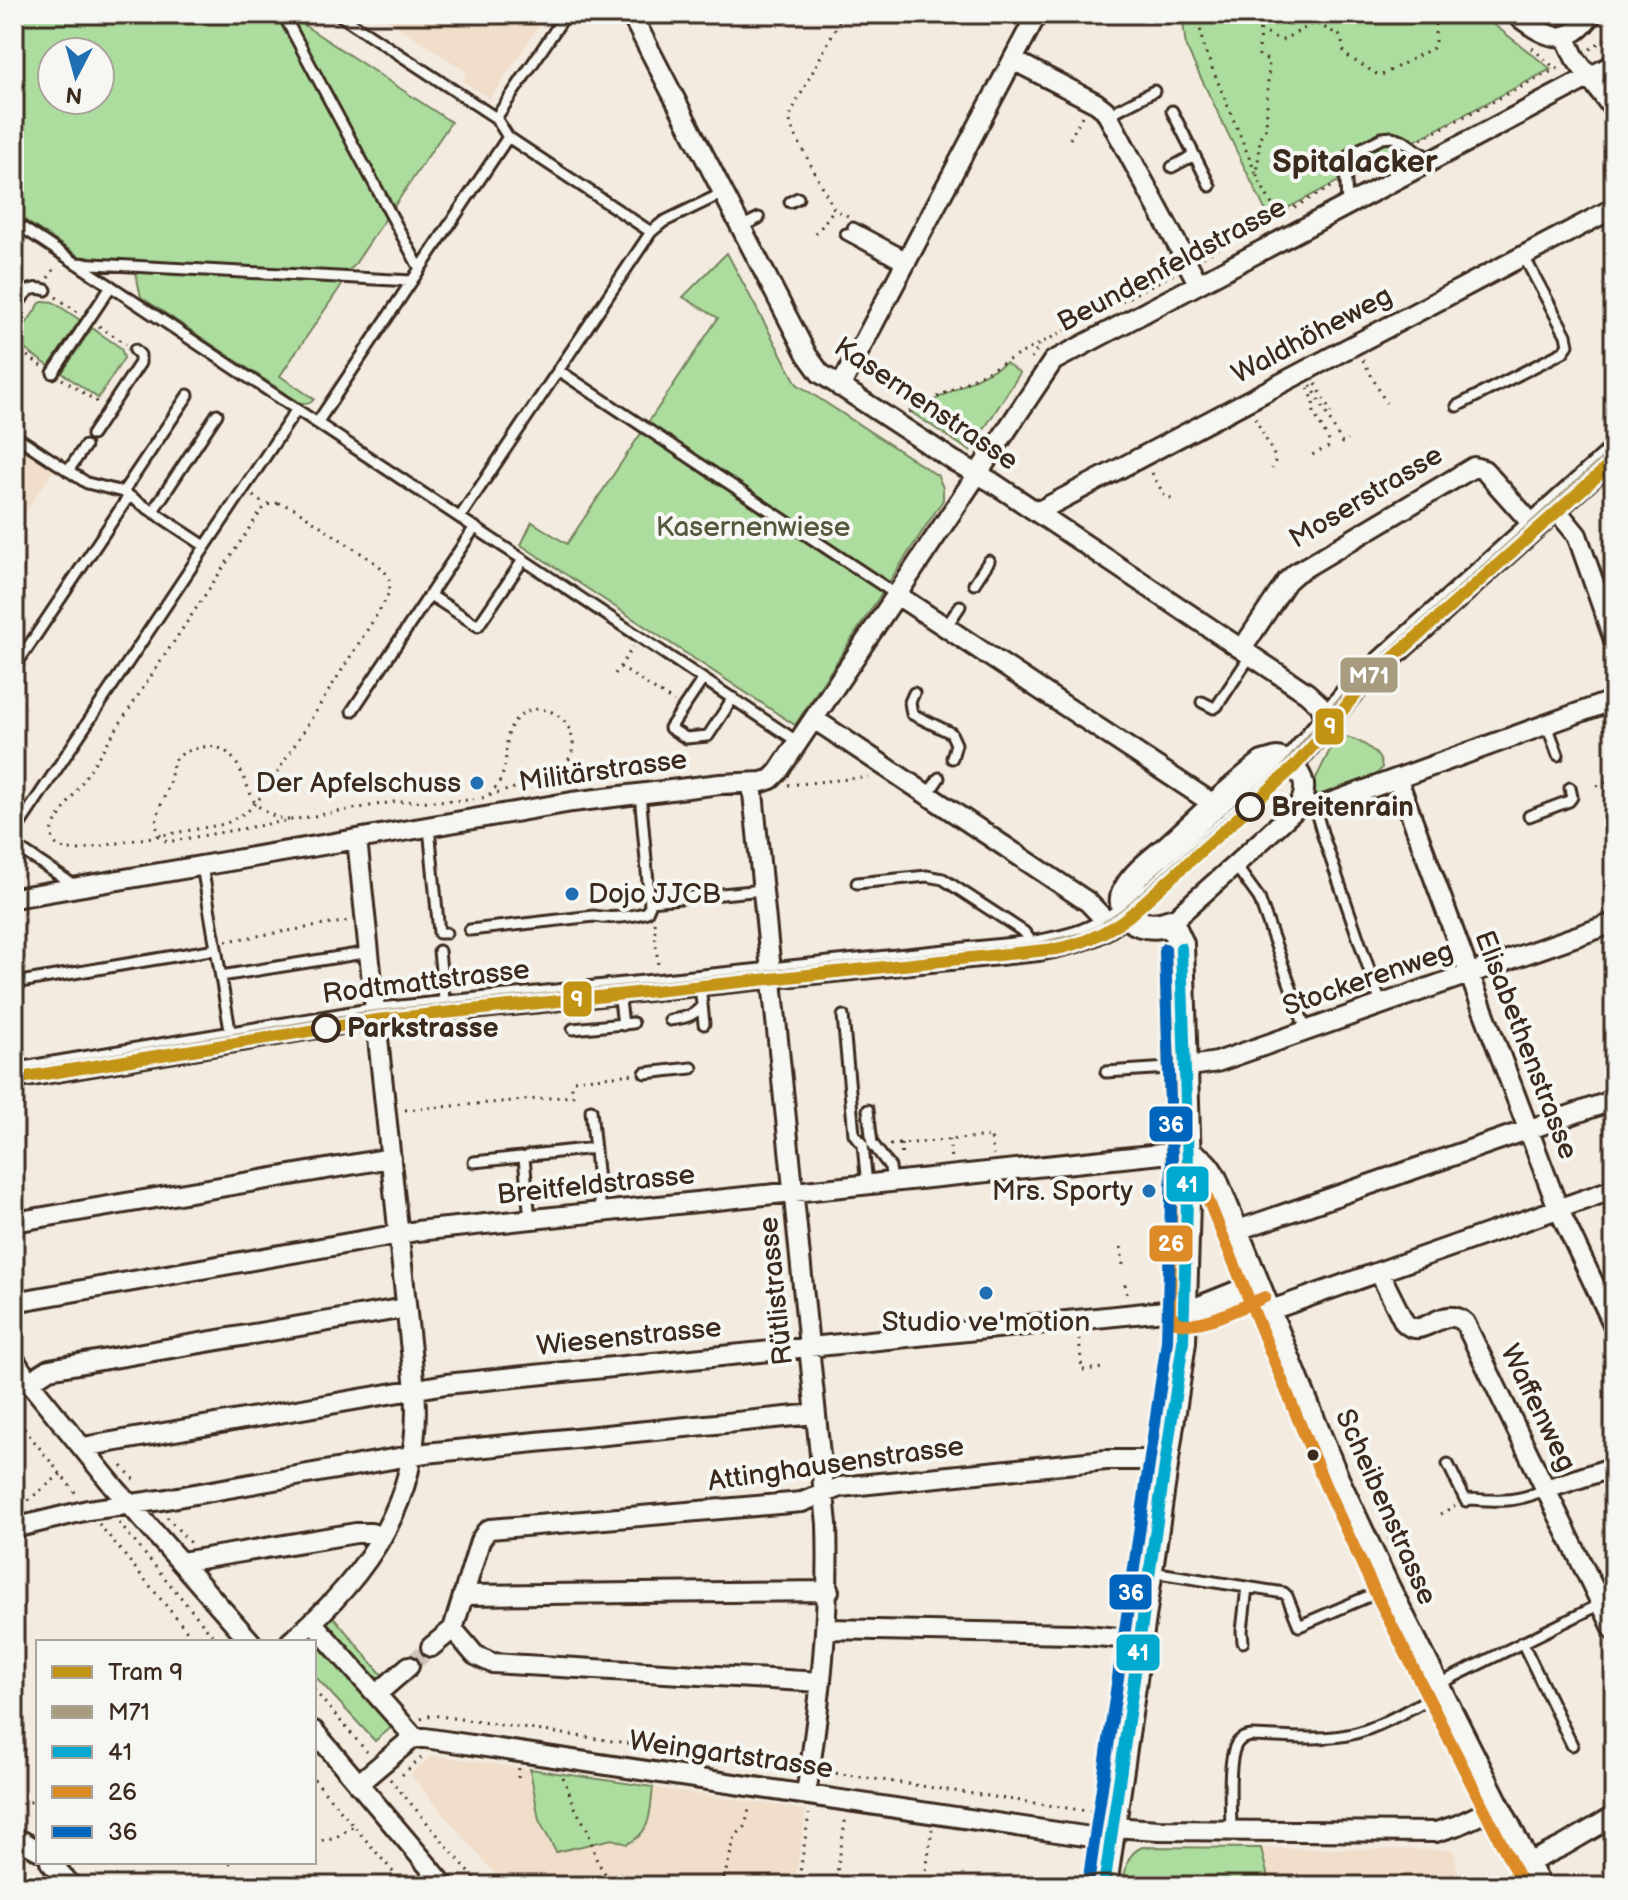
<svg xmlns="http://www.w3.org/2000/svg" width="1628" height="1900" font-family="'Balsamiq Sans',sans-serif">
<rect width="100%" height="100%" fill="#f3ebe0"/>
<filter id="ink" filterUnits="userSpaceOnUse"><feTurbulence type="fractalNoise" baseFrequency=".0125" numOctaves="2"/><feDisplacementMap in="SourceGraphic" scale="16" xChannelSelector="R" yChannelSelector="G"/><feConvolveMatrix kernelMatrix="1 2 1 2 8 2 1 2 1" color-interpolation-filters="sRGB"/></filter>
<g filter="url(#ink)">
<path fill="#f0decb" d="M379 14H547L490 99 462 81 467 72Z
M14 436 57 465 14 529Z
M432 1755 530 1769 539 1820 627 1844 649 1822 653 1787 806 1810 795 1886H505L410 1775Z
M1261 1848 1453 1850 1462 1886H1270Z"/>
<path fill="#acdd9e" stroke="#74845e" stroke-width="2" fill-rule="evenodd" d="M14 14H278L386 214V218L353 267 344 273 82 258 14 213ZM52 52H100V100H52Z
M287 14 451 122 393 208 392 206Z
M1182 14H1480L1551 69 1269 218 1186 47Z
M727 253 797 384 938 476 943 488V500L795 725 521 545 532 522 567 544 718 318 683 297Z
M139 271 343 283 280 376 314 399C309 405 304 405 298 402L141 297 136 275Z
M45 301 53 302 80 320 49 366 14 342 40 303Z
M92 328 121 348 124 358 98 398 62 373Z
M1006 363 1020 373 970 451 911 412Z
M1342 736C1358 739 1382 751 1382 768L1376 775 1318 797 1312 791V786L1334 742Z
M331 1614 389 1683 376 1694 399 1721 375 1741 314 1675V1642H303Z
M530 1769 653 1787C650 1811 652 1833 627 1844L612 1839 556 1852 539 1820Z
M1142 1847 1261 1848 1270 1886H1123C1126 1869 1125 1855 1142 1847Z"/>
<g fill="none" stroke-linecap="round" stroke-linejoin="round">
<path stroke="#cec4b9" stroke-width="18" stroke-dasharray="18 9" stroke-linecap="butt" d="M409 1666 431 1647"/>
<g stroke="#3b2a1e" stroke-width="15">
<path id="lane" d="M283 14 420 269
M338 14 496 118 508 137 651 232
M1172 111 1210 186
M1108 115 1154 91
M496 118 566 14
M1172 167 1194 155
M790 202 798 198
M1347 204 1345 162 1350 154 1382 138 1392 137 1402 140 1431 160
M14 222 798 742
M741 227 759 218
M853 228 909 258
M846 234 905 266
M75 263 412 281
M14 311C23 297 27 284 46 290
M558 370 897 595
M53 373 111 286
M1457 406 1563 352 1568 345 1566 335 1523 255
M317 423 508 137
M14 435 87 483 123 492 205 546
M92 435 140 363V355L135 350
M68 471 85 446
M123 492 188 395
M153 511 217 414
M460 517 651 232 663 222 723 193
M974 584 989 561
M430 595 478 626 523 560
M946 627 960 606
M14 668 129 496
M703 679 670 728 686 738 708 736 733 698
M914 693 910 702 912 714 951 733 956 744 952 758
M1202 702 1214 708 1217 706 1251 655
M352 711 475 527
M1547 725 1558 755
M928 794 939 778
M1315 808 1323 836 1381 1004
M1529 816 1569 801 1572 797 1570 788
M429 827 439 933H446
M14 833 297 409
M14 845 74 885
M1235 865 1259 898 1306 1030
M202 866 231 1036
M857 883 927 876 943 879 1024 932 1028 937 1029 946
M650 901 763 890
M1127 912 1289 767
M470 930 594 916C610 919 632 917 647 912L650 905 640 793
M439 951 445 1009
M221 976 370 952
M14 983 216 949
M700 985 704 1024
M619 992 623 1025
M843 1016 854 1134 863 1145 867 1185
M670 1020C684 1018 692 1017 702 1006
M573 1029 633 1023
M1106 1072 1185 1067
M645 1073 692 1068
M591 1110 601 1212
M868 1110 872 1143 890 1167 892 1183
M474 1162 521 1157 524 1158
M530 1219 524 1158 530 1155 595 1148
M1448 1464 1466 1501 1469 1499C1501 1501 1516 1503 1546 1489
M1152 1572 1284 1593 1287 1596 1299 1626 1390 1587
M1243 1642 1242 1631 1247 1587
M1522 1642 1572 1745
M1439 1684 1601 1604
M1231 1831C1231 1811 1227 1762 1236 1745 1240 1738 1245 1737 1252 1736 1282 1737 1324 1741 1352 1734 1382 1727 1414 1706 1441 1692"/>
</g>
<g stroke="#3b2a1e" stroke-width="24">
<path id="street" d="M631 14 807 355 820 373 954 461 992 482 1307 693 1319 704 1327 719
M1515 14C1543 36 1567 51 1592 14
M1565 36 1575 58 1614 110
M1013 60 1096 103 1105 110 1198 283
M840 387 1037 14
M1554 507 1577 535 1614 640
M1037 512 1614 208
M897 595 1215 805
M1242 649 1287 581 1296 573 1474 467 1484 470 1533 525
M814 719 1088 902 1110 925
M1398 780 1469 973 1558 1208 1614 1326
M752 783 827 1524C830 1617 820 1703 806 1794
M1301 801 1315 808 1324 805 1614 700
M14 898 572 802 720 784 762 782 771 779 778 772 1053 361 1614 64
M1171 922 1235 865 1298 807C1308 791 1306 776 1291 764
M1185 1067 1217 1062 1614 923
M14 1222 391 1158
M1238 1230 1614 1100
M1379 1272 1404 1322C1423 1343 1442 1302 1465 1323L1614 1630
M14 1302 417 1231 1161 1154C1191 1153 1202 1149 1217 1178L1339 1478 1390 1587 1541 1886
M1271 1310 1614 1189
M14 1359 29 1382 115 1488 251 1642
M29 1382 49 1369 405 1308
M83 1447 446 1384 1194 1308 1259 1282
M1546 1489 1614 1467
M14 1528 88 1510 161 1500 426 1453 815 1414
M182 1562 356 1533H371L382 1537
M463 1595 829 1591
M312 1622 415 1738
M453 1629 475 1655 492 1663 821 1682
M827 1629 1075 1634 1140 1640
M290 1642C368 1576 424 1496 415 1389L357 839
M431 1647 453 1629 480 1541 486 1532 490 1529 802 1502 840 1487 1106 1460H1144L1166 1463
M377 1694 409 1666
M314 1731 445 1886
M358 1784 409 1741 415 1738H425L1111 1840
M1113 1827 1158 1830 1436 1832 1458 1825 1499 1806
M14 1840 22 1841 38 1850
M50 1862 72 1886
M1528 1863 1563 1846 1614 1816"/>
</g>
<g stroke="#3b2a1e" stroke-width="30">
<path id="secondary" d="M14 1076 366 1017 1038 948C1076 941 1094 936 1126 913
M1104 1886 1183 1342 1188 1165 1181 944 1171 922C1161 926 1151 927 1141 924 1126 919 1118 904 1126 890 1135 873 1155 859 1170 846 1200 819 1230 790 1263 764L1277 760 1291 764 1350 692 1614 454"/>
</g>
<path stroke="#3b2a1e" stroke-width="3" stroke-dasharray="2 6" stroke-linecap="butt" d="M843 14 791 113 790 120 791 127 834 209 850 217
M1198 14 1203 46 1256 174
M1260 14 1259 55 1269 61 1266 128 1260 137 1257 177 1278 216
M1488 14 1501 24
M1550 15 1561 14
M1260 30 1277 39 1282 40 1315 23 1339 35C1344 42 1341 50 1347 56L1380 76 1433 48 1435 43V14
M1532 48 1556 69
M1590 49 1614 33
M1070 139 1083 114
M1421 139 1560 67
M1357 173 1397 152
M816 234 834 209
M1203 257 1333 186
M48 278 57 265
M56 297 79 313
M99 326 126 344
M14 347 42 366
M1031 359 1040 345
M1363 360 1386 403
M62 379 99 403
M1316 384 1331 413
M1311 385 1342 443 1348 440
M1308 388 1313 399 1314 413 1330 443 1328 447 1312 455
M909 412 1175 273
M1255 418 1276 459 1272 469
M1152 473 1165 497 1177 499
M253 496 266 505
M278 503 294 508 377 564C395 579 392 589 381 608L265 792 248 811 225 824 79 850C63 851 50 847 52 828L143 688 257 517 266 505Z
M620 667 674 702
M615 674 633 647
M788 785 868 777
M1597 786 1613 780
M482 798C501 792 548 779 562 767 592 742 555 692 521 715 494 734 520 771 486 797
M289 820C276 818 265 813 255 803 242 779 237 742 203 747 192 749 182 752 174 760 172 769 171 778 168 787 162 806 146 827 167 842L393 802 474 800
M654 922 658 966
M226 941 349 921
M574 1080 634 1074
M405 1110 573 1096 571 1081
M949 1139 951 1160
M901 1144 902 1160
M890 1145 991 1136 993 1155
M1121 1247 1123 1265
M1125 1284 1127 1296
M14 1335 20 1343
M1079 1339 1082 1370 1103 1368
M14 1416 78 1496
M122 1466 138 1484
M14 1507 21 1506 61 1474
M1440 1514 1455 1506
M167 1517 191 1544
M119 1523 218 1642
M99 1524 196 1642
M1388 1540 1410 1529
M314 1690 367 1752
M421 1719 432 1715 793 1767
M828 1772 1094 1812
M402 1775 423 1756
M563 1777 577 1812 587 1828 597 1861 613 1886
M518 1778 519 1767
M314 1779 405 1886
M390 1779 481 1886
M14 1806 38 1800
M314 1842 336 1837 354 1826
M229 1863 233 1862
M722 1886 735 1836 745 1827 750 1805
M798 1886 809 1814
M835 1886 846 1816
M924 1886 932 1829"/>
<use href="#lane" stroke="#f6f6f2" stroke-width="9"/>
<use href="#street" stroke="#f6f6f2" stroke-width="18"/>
<use href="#secondary" stroke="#f6f6f2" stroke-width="24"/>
<g stroke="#f6f6f2" stroke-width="18">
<path id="bus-1" d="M14 1076 366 1017 1038 948 1086 937 1101 930 1126 913 1283 773 1350 692 1614 454"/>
</g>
<g stroke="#f6f6f2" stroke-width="18">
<path id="bus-2" d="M1104 1886 1183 1342 1188 1165 1181 948"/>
</g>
<g stroke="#f6f6f2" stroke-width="18">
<path id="bus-3" d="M1165 949 1172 1165 1170 1313 1176 1322C1198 1331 1243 1306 1265 1297
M1184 1168 1195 1173 1202 1185 1325 1485 1376 1594 1523 1886"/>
</g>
<g stroke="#f6f6f2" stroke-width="18">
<path id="bus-4" d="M1088 1884 1167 1341 1172 1165 1165 949"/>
</g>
<use href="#bus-1" stroke="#a79c80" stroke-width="12"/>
<use href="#bus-2" stroke="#00a9ce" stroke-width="12"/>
<use href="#bus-3" stroke="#dc8b26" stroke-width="12"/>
<use href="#bus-4" stroke="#0065bd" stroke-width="12"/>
<g stroke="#f6f6f2" stroke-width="18">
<path id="tram-1" d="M14 1079 377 1020 1056 949C1084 944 1106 933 1129 916L1294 767 1333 723 1353 697 1384 666 1614 461"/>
</g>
<use href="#tram-1" stroke="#c39414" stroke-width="12"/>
</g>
</g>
<g fill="#1f6fb2" stroke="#f6f6f2" stroke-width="3">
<circle cx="477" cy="783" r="8"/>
<circle cx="572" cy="894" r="8"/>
<circle cx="1149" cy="1191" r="8"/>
<circle cx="986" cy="1293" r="8"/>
</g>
<g fill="#f6f6f2" stroke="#3b2a1e" stroke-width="4">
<circle cx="1250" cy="807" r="13"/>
<circle cx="326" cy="1028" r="13"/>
</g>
<circle fill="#3b2a1e" stroke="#f6f6f2" stroke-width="3" cx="1313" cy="1455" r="7"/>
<g text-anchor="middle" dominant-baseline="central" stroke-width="8" stroke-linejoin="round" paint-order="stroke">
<g font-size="28" fill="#3b2a1e" stroke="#f6f6f2">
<text transform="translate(1172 265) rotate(-28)">Beundenfeldstrasse</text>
<text transform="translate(1312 335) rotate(-28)">Waldhöheweg</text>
<text transform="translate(926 404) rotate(34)">Kasernenstrasse</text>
<text transform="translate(1366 497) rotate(-31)">Moserstrasse</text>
<text transform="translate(603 771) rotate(-8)">Militärstrasse</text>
<text transform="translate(1368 979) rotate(-19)">Stockerenweg</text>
<text transform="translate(426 982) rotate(-7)">Rodtmattstrasse</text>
<text transform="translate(1526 1045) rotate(69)">Elisabethenstrasse</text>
<text transform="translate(596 1185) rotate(-6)">Breitfeldstrasse</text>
<text transform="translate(776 1291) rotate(-96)">Rütlistrasse</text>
<text transform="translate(629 1337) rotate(-6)">Wiesenstrasse</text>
<text transform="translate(1538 1408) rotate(64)">Waffenweg</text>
<text transform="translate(836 1464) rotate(-8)">Attinghausenstrasse</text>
<text transform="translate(1386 1507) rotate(66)">Scheibenstrasse</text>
<text transform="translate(731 1755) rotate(8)">Weingartstrasse</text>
</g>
<g font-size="28" fill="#57573e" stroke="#f6f6f2">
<text x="753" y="527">Kasernenwiese</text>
</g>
<g font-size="28" fill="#3b2a1e" stroke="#f6f6f2" text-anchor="end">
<text x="461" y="783">Der Apfelschuss</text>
<text x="588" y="894" text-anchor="start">Dojo JJCB</text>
<text x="1133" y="1191">Mrs. Sporty</text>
<text x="986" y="1322" text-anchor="middle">Studio ve'motion</text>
</g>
<g font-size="28" font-weight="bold" fill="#3b2a1e" stroke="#f6f6f2" text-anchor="start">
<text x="1271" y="807">Breitenrain</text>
<text x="347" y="1028">Parkstrasse</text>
</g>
<g font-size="32" font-weight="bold" fill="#3b2a1e" stroke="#f6f6f2">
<text x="1355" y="162">Spitalacker</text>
</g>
</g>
<g stroke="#f6f6f2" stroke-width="3">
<rect x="1339" y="656" width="60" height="38" rx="8" fill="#a79c80"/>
<rect x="1314" y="707" width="31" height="39" rx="8" fill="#c39414"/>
<rect x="562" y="980" width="31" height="38" rx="8" fill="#c39414"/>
<rect x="1148" y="1105" width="46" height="38" rx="8" fill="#0065bd"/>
<rect x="1165" y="1165" width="45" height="38" rx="8" fill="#00a9ce"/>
<rect x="1148" y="1224" width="46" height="39" rx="8" fill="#dc8b26"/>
<rect x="1108" y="1573" width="45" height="38" rx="8" fill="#0065bd"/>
<rect x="1115" y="1633" width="46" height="39" rx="8" fill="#00a9ce"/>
</g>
<g font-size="22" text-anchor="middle" font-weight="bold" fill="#fff">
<text x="1369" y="683">M71</text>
<text x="1330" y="734">9</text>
<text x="577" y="1007">9</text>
<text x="1171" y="1132">36</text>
<text x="1187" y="1192">41</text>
<text x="1171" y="1251">26</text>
<text x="1131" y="1600">36</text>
<text x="1138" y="1660">41</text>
</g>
<rect width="1628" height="1900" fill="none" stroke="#f6f6f2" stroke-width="48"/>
<rect x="24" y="24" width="1580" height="1852" fill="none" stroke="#3b2a1e" stroke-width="3" filter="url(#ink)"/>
<rect x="36" y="1640" width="280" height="224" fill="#f6f6f2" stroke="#aba49d" stroke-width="2"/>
<rect x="52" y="1666" width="40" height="12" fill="#c39414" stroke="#aba49d" stroke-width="2"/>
<text x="108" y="1680" font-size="24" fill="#3b2a1e">Tram 9</text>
<rect x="52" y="1706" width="40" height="12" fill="#a79c80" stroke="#aba49d" stroke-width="2"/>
<text x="108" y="1720" font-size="24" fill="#3b2a1e">M71</text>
<rect x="52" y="1746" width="40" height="12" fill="#00a9ce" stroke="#aba49d" stroke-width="2"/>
<text x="108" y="1760" font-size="24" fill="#3b2a1e">41</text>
<rect x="52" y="1786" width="40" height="12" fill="#dc8b26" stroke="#aba49d" stroke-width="2"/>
<text x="108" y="1800" font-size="24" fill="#3b2a1e">26</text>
<rect x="52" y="1826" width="40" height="12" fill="#0065bd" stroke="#aba49d" stroke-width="2"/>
<text x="108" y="1840" font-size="24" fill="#3b2a1e">36</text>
<g transform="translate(76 76) rotate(186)"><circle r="38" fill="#f6f6f2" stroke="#aba49d" stroke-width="2"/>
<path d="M0-6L14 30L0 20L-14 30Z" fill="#1f6fb2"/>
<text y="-12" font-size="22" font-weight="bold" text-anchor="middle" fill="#3b2a1e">N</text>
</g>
</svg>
